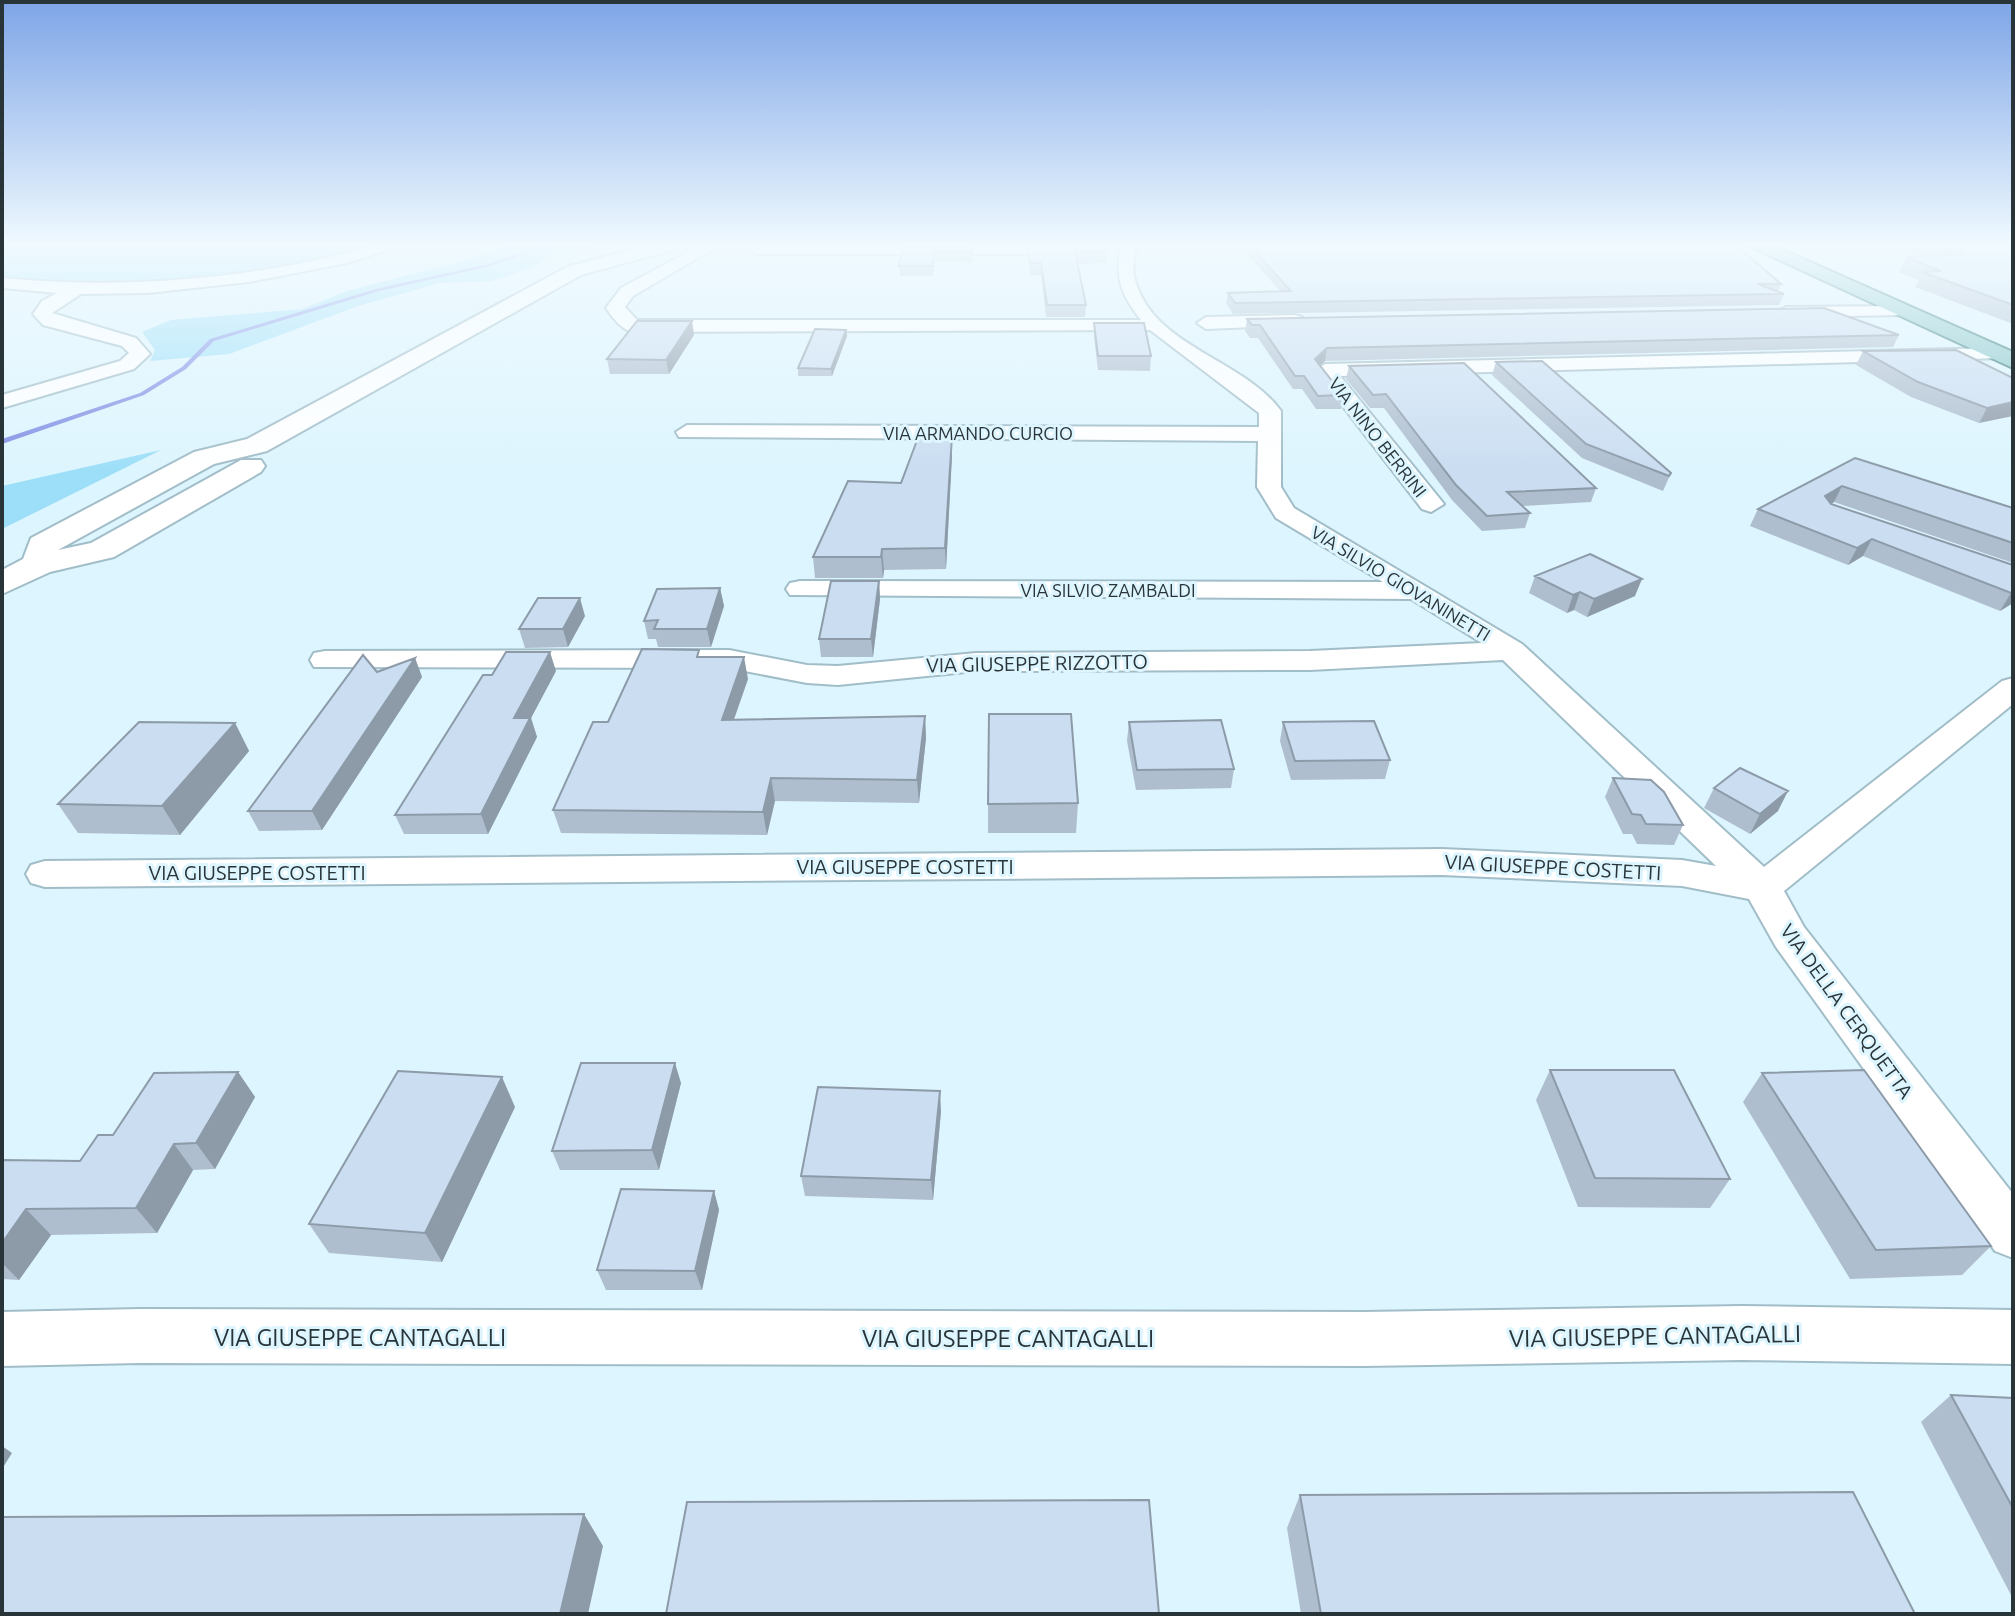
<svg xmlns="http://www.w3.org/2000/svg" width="2015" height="1616" font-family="Ubuntu,sans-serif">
<rect width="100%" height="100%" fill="#ddf5fe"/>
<path fill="#9ddff8" d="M2 246H382C275 269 167 288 57 281 40 280 19 282 2 276Z
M505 246H612L557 251 533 267 491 281 440 283 358 306 229 354 150 361 155 350 142 332 171 320 303 309 347 291 459 262Z
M161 450 2 529V486Z"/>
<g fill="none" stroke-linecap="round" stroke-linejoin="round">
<path fill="#808fe5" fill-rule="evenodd" d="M542 246H549L491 266 379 291 214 341 186 369 144 395 2 444V439L140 393 182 367 210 339 376 289 488 264Z"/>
<g stroke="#a1bdc8" stroke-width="4">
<path id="minor" d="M375 246H400L347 263 249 282 148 293 81 294 52 313 136 338 150 354 134 369 2 408V395L120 361 129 353 122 346 43 325 33 314 42 301 57 293 2 288V278C127 290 253 279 375 246Z
M699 246H718L633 296 625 307 637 320H1141C1120 293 1116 280 1120 246H1136C1135 255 1132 267 1134 276 1150 347 1243 358 1281 411V487L1294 508 1522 644 1764 867 2002 681 2013 678V704L1784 891 1804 927 2013 1194V1258L1995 1251 1776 947 1749 899 1682 886 1442 875 45 887 31 883 26 874 31 865 45 861 1442 849 1682 860 1716 866 1503 660 1310 670 976 671 838 685 807 683 729 668 314 667 310 660 314 653 325 651 729 650 807 665 838 666 976 653 1310 651 1482 643 1411 599 790 595 786 589 790 583 800 581 1383 582 1276 518 1257 487 1258 441 679 437 676 432 687 425 1259 427V413L1150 330 632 332C621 329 612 317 606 308L621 288Z
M750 246H1084L1086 249 1078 254H756L748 249Z
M1900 306 1909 311 1906 315 1786 317 1777 312 1786 307Z
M1295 315 1302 317V325L1206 329 1197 323 1206 317Z
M1997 348 2004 350 2007 354 2004 358 1340 376 1444 504 1431 512 1422 509 1315 370 1325 364Z
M1742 1306 2013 1310V1364L1742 1360 1363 1366 140 1363 2 1366V1312L140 1309 1363 1312Z"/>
</g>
<g stroke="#a1bdc8" stroke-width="4">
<path id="tertiary" d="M645 246H675L672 250 581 275 267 451 214 464 58 550 91 543 241 460H261L265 466 261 472 114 557 50 572 2 594V570L23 559 31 538 194 452 247 439 567 267Z"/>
</g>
<g stroke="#30797c" stroke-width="4">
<path id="primary" d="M1749 246H1774L2013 352V368Z"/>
</g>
<use href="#minor" fill="#fff" fill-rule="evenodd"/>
<use href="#tertiary" fill="#fff" fill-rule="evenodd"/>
<use href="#primary" fill="#85c5c7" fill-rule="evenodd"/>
</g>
<path fill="#aebecf" d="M1028 246 1107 252 1106 263 1077 264 1086 305 1085 317H1046L1041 275H1030Z
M1240 246H1737L1781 284 1778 292 1784 294 1779 305 1233 314 1226 303 1228 293 1280 291Z
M1896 246H2013V324L1915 287 1919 280 1899 272 1906 257 1924 256Z
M903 247H973V257L972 262 935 261 933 276H900L899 266Z
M1247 319 1899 335 1893 347 1325 361 1320 366 1343 395 1341 409H1316L1302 389H1293L1258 338H1250L1245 331Z
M1094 323 1151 356 1150 371 1098 370 1094 337Z
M846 330 847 336 832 376H798V368Z
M694 335 669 374H610L607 359Z
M1863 351 2007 376 1979 423 1911 397 1856 365Z
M1496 362 1671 473 1663 491 1582 458 1492 375Z
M1349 366 1596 488 1591 502 1522 506 1530 513 1525 528 1482 531 1452 500 1384 408H1370L1346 379Z
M952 455 946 569 884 570 883 578H815L813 557 901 483Z
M1855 458 2013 508V563L1834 502 1831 504 2013 565V603L2000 611 1863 556 1848 565 1750 526 1758 509Z
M1535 576 1635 596 1587 617 1574 610 1567 613 1529 593Z
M879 581 880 599 873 657H821L819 639Z
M720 588 724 606 711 647H658L656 639H648L644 621Z
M585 616 568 647 525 648 519 629Z
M701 657 748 679 734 719 925 716 926 738 919 803 775 801 767 835 561 833 553 810 608 722Z
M415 658 422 677 322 830 259 831 248 811 377 672Z
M556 671 531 718 537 737 488 834H404L395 815Z
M1129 722 1234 769 1231 788 1136 790 1127 741Z
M1283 722 1390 760 1385 779 1291 780 1280 741Z
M235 723 249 751 180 835 78 833 58 804Z
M1613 778 1683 825 1674 845 1637 844 1632 834H1623L1605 797Z
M1714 788 1778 811 1750 834 1704 808Z
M1078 803 1076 833H988V804Z
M1550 1070 1730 1179 1710 1208 1578 1207 1536 1100Z
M238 1072 255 1097 215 1169 193 1170 157 1233 51 1235 19 1280 2 1279V1160L80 1161 113 1135Z
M1762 1073 1991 1246 1962 1275 1850 1279 1743 1102Z
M681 1083 659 1170H560L552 1151Z
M515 1107 442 1262 329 1253 309 1224Z
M941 1111 933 1200 805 1196 801 1176Z
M714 1191 719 1210 702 1290H606L597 1270Z
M1951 1395 2013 1398V1599L1921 1422Z
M1300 1495 1915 1614H1301L1287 1528Z"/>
<path fill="#8d9ba9" d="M692 321 694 335 669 374 666 360Z
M846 330 847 336 832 376 831 369Z
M1327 348 1325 361 1313 372 1315 359Z
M2013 402V416L1979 423 1987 408Z
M952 436V455L946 569 945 548Z
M1842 486 1834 502 1817 512 1825 496Z
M1872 539 1863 556 1848 565 1857 548Z
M882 549 884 570 883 578 881 557Z
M1642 579 1635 596 1587 617 1594 599Z
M879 581 880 599 873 657 871 639Z
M720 588 724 606 711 647 707 629Z
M1580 592 1574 610 1567 613 1573 595Z
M2013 592V603L2000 611 2011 593Z
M580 598 585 616 568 647 563 629Z
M550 652 556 671 531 718 537 737 488 834 481 814 514 718Z
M744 657 748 679 726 742 722 720Z
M415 658 422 677 322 830 312 811Z
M925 716 926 738 919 803 917 780Z
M235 723 249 751 180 835 162 806Z
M771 778 775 801 767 835 763 812Z
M1788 791 1778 811 1750 834 1760 814Z
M675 1063 681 1083 659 1170 652 1150Z
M238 1072 255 1097 215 1169 196 1143Z
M502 1077 515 1107 442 1262 425 1233Z
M940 1091 941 1111 933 1200 931 1180Z
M174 1144 193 1170 157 1233 136 1208Z
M714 1191 719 1210 702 1290 695 1271Z
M26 1209 51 1235 19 1280 2 1263V1243Z
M2 1446 12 1453 2 1469Z
M584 1514 603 1546 588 1614H560Z"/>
<path fill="#caddf1" stroke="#8d9ba9" stroke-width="2" d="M1028 246H1105L1107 252H1075L1086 305H1047L1041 263H1030Z
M1250 246H1737L1781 284H1758L1784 294 1235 303 1228 293 1291 291Z
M1942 246H2013V305L1922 272 1941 271 1906 257 1964 254Z
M903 247H973L972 252H934L932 266H899Z
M1824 308 1899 335 1327 348 1315 359 1343 395 1318 396 1304 376H1295L1260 325H1252L1247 319Z
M637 321H692L666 360 607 359Z
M1094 323H1144L1151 356H1098Z
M815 329 846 330 831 369 798 368Z
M1956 350 2013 378V402L1987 408 1918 382 1863 351Z
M1542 361 1671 473 1669 476 1586 444 1496 362Z
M1464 363 1596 488 1507 492 1530 513 1487 516 1456 485 1386 394 1373 395 1349 366Z
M919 435 952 436 945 548 882 549 881 557H813L848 481 901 483Z
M1855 458 2013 508V543L1842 486 1825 496 1831 504 2013 565V592L2011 593 1872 539 1857 548 1758 509Z
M1590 554 1642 579 1594 599 1580 592 1573 595 1535 576Z
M831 581H879L871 639H819Z
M720 588 707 629H654L658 620 644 621 657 589Z
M538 598H580L563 629H519Z
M642 649 699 650 697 657H744L722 720 925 716 917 780 771 778 763 812 553 810 593 722H608Z
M506 652H550L514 718H530L481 814 395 815 483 675H492Z
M363 655 377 672 415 658 312 811H248Z
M989 714H1071L1078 803 988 804Z
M1221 720 1234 769 1137 770 1129 722Z
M1374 721 1390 760 1295 761 1283 722Z
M139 722 235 723 162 806 58 804Z
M1740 768 1788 791 1760 814 1714 788Z
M1613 778 1651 780 1664 792 1683 825 1646 824 1641 815 1632 814Z
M581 1063H675L652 1150 552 1151Z
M1550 1070H1674L1730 1179 1595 1178Z
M1864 1070 1991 1246 1876 1250 1762 1073Z
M398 1071 502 1077 425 1233 309 1224Z
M238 1072 196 1143 174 1144 136 1208 26 1209 2 1243V1160L80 1161 98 1135H113L154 1073Z
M818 1087 940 1091 931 1180 801 1176Z
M621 1189 714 1191 695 1271 597 1270Z
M1951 1395 2013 1398V1508Z
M1853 1492 1915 1614H1321L1300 1495Z
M1149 1500 1159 1614H666L687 1502Z
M584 1514 560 1614H2V1517Z"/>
<linearGradient id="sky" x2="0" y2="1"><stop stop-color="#7ea5e7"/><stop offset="0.52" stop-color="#f0faff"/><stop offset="1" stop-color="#f0faff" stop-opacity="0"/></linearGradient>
<rect width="2015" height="472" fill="url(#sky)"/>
<g text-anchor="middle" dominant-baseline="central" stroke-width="6" stroke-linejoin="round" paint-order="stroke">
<g font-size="18" fill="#293438" stroke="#ddf5fe">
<text x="978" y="433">VIA ARMANDO CURCIO</text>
<text transform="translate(1378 437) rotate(52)">VIA NINO BERRINI</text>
<text transform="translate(1401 583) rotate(31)">VIA SILVIO GIOVANINETTI</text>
<text x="1108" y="590">VIA SILVIO ZAMBALDI</text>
</g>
<g font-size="20" fill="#293438" stroke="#ddf5fe">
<text transform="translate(1037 663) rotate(-1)">VIA GIUSEPPE RIZZOTTO</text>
<text x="905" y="866">VIA GIUSEPPE COSTETTI</text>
<text transform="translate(1553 867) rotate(3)">VIA GIUSEPPE COSTETTI</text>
<text x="257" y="872">VIA GIUSEPPE COSTETTI</text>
<text transform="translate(1847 1011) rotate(54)">VIA DELLA CERQUETTA</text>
</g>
<g font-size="24" fill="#293438" stroke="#ddf5fe">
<text transform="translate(1655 1336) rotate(-1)">VIA GIUSEPPE CANTAGALLI</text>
<text x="360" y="1337">VIA GIUSEPPE CANTAGALLI</text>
<text x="1008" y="1338">VIA GIUSEPPE CANTAGALLI</text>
</g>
</g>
<rect width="2015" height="1616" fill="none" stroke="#293438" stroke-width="8"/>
</svg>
